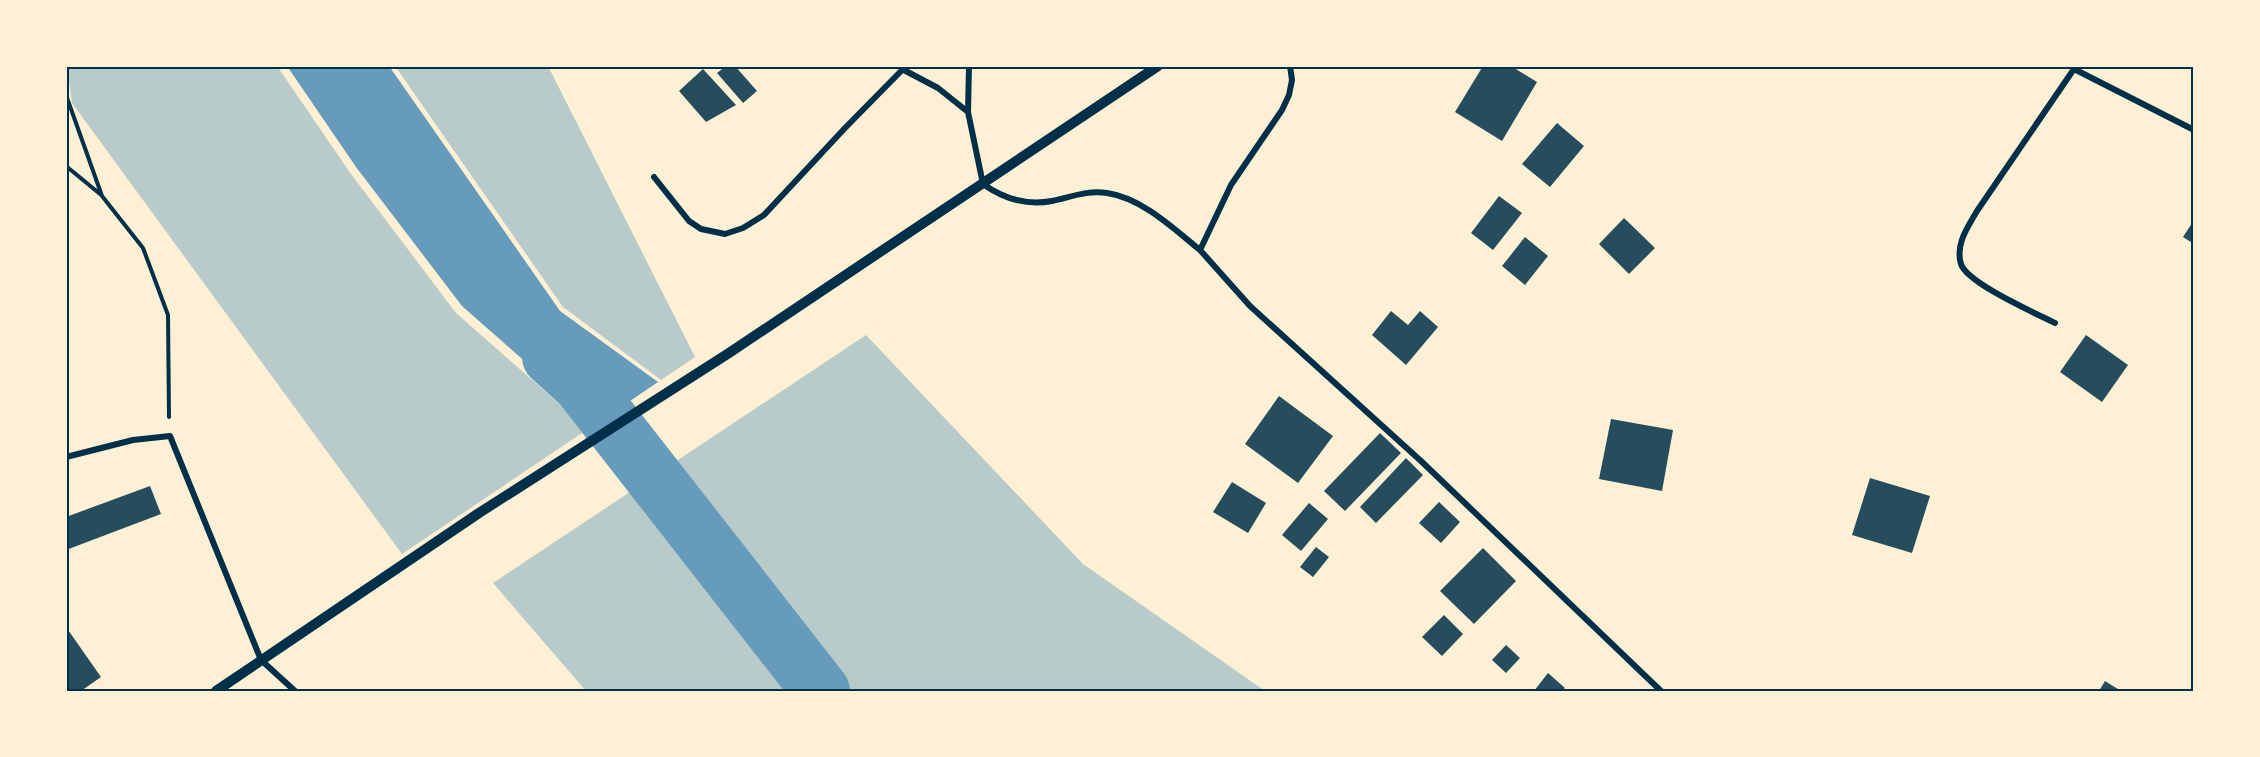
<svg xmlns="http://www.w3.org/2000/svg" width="2260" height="757" font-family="Helvetica,sans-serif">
<rect width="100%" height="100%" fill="#fdf0d5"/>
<path fill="#b9caca" d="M67 66H277L351 174 456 313 588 429 402 554 72 103Z
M395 66H548L695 357 661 380 563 307Z
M866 335 1083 564 1265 691H586L493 583Z"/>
<path fill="#669bbc" d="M287 66H389L560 311 658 382 596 424 462 306 356 167Z"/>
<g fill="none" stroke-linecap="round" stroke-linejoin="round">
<path stroke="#669bbc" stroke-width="58" d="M551 357 581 384 821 691"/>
</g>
<path fill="#264d5e" d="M726 66H735L757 91 743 103 717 73Z
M1483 66H1511L1537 82 1502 141 1455 112Z
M703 69 736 105 706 122 679 91Z
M1557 123 1584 146 1550 187 1522 164Z
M1499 196 1522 213 1493 250 1471 233Z
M1624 218 1655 248 1629 274 1599 244Z
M2194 220V244L2183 237Z
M1525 237 1548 256 1525 285 1502 266Z
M1391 311 1408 325 1420 311 1438 327 1406 365 1372 335Z
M2086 335 2128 365 2102 402 2060 372Z
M1279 396 1333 436 1298 483 1245 444Z
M1611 419 1673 430 1662 491 1599 479Z
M1380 433 1401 453 1345 511 1324 491Z
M1406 458 1423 475 1376 523 1360 507Z
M1870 478 1930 496 1912 553 1852 535Z
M1232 482 1266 503 1248 533 1213 512Z
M150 486 161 514 66 550V517Z
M1439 502 1460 522 1441 543 1419 523Z
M1309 503 1328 519 1301 551 1282 535Z
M1316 547 1329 557 1313 577 1300 567Z
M1483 548 1516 581 1474 624 1440 591Z
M1444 615 1463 634 1442 656 1422 637Z
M66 627 101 677 81 691H66Z
M1506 645 1520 658 1506 673 1492 660Z
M1548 673 1565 688 1562 691H1534Z
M2105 681 2121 691H2099Z"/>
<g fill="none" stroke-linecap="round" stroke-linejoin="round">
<path stroke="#003049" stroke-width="4" d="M66 95 102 196 143 248 168 315 169 417
M66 166 100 194"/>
<path stroke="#003049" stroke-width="6" d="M969 66 968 112 983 184C1004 199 1026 206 1052 201 1071 197 1087 190 1107 193 1142 198 1174 229 1200 250
M1290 66 1292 80 1289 95 1282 110 1231 185 1200 250 1250 306 1421 461 1661 691
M902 69 938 88 968 112
M2076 70 2194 130
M654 177 689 221 701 229 725 234 743 228 764 215 845 128 906 66
M2055 323C2035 313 1967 283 1961 264 1955 244 1968 227 1977 211L2076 66
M66 457 133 440 170 436 261 660 295 691"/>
<path stroke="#003049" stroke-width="10" d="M216 691 479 513 729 353 1158 66"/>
</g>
<rect width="2260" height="757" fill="none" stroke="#fdf0d5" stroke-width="135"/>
<rect x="68" y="68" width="2124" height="622" fill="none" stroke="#003049" stroke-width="2"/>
</svg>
